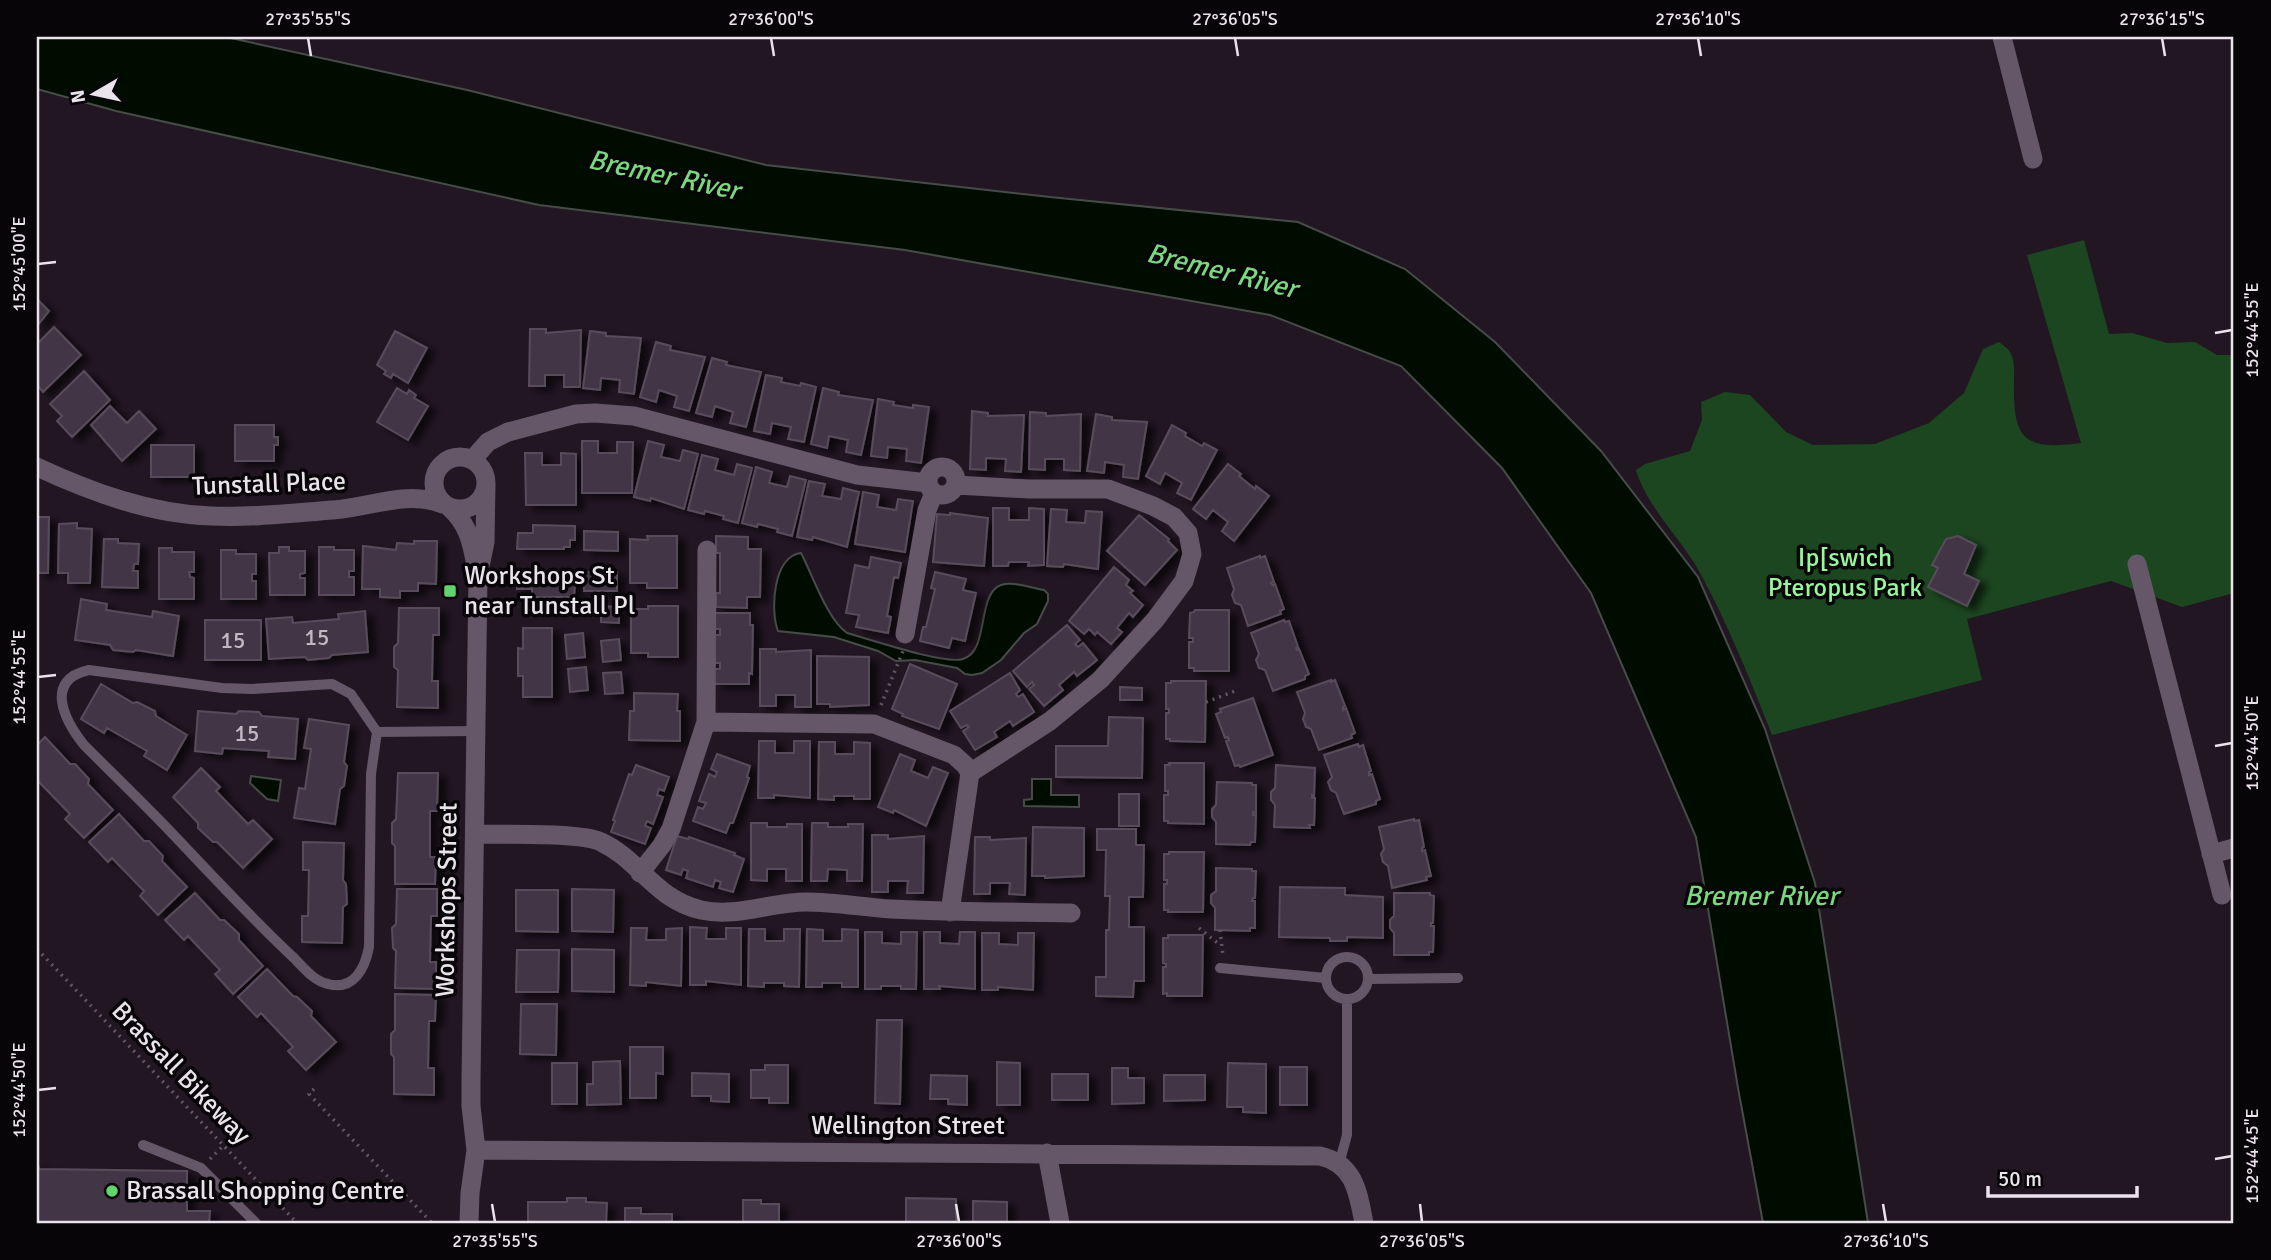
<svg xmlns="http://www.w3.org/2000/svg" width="2271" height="1260" font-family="Signika,sans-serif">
<defs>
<filter id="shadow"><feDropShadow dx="8" dy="4.5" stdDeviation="3.5" flood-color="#0009"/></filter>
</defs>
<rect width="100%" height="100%" fill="#221623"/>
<path fill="#1c4620" d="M2084 240 2109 334 2132 333 2167 343 2195 342 2217 355H2234V593L2182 607 2111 581 1967 619 1982 680 1772 735C1750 679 1728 624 1699 571 1680 537 1648 509 1636 470L1645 464 1690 451 1702 420 1701 402 1725 392 1750 395 1786 432 1813 445 1875 444 1929 423 1964 393 1983 349 1999 342C2004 346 2009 349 2011 354 2015 362 2014 373 2014 381 2013 438 2022 451 2081 443L2027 255Z"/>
<path fill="#000c00" stroke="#464c47" stroke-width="2" d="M37 37H226L467 90 766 165 1050 197 1298 222 1405 269 1495 342 1601 451 1698 577 1765 729 1815 883 1868 1223H1763L1738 1088 1696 837 1591 593 1502 468 1401 366 1270 315 905 250 539 205 116 111 37 89Z
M801 553C813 576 827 619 847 633 869 639 945 665 963 659 990 651 976 594 1001 585 1013 581 1032 588 1044 590L1048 594V601L1037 624 1024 633 1001 660 982 673 972 675 965 674 957 668 915 660 896 661 878 651 834 637 778 631C770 611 773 556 801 553Z
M251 776 281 780 278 801 267 799 250 783Z
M1032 779H1051V795H1079V807L1024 806V800L1032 799Z"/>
<path fill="#433645" stroke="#594c5b" stroke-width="2" filter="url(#shadow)" d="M37 299 49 311 37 326Z
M54 327 81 355 43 392 37 385V344Z
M530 329H546V333L581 330 580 387H564V375H545V386H529Z
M395 331 427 348 408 383 393 374 391 378 384 374 386 371 377 365Z
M590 331 606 333V336L641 338 634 394 619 392 620 380 601 378 600 390 583 388Z
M656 342 671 346 670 350 705 357 689 411 674 407 677 396 659 390 656 402 640 397Z
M712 358 727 362 726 365 761 372 746 427 730 423 733 412 715 406 712 417 696 413Z
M84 371 110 400 72 437 57 421 62 416 50 404Z
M766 375 782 378 781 382 800 386 801 383 816 387 804 442 788 439 791 427 772 423 770 434 754 431Z
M397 388 407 394 409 390 416 395 414 398 428 406 408 440 377 422Z
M823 388 839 392 838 395 873 400 861 455 846 452 848 440 829 436 827 448 811 444Z
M878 399 894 402 893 405 913 408V405L929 407 921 463 906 461 907 449 888 447 887 458 871 456Z
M110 406 127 423 139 411 156 429 122 461 91 425Z
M972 411 988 413V416L1024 415 1021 472 1005 471 1006 459 986 458V470L970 469Z
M1030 412 1046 413V416L1081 414 1080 471 1064 470V459H1045V470L1029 469Z
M1096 414 1112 417V420L1147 422 1138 479 1123 477 1124 465 1105 462 1104 473 1087 471Z
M235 425H274V437H278V445H274V461H235Z
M1172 425 1186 433 1185 436 1202 446 1204 443 1217 450 1191 500 1177 493 1182 483 1165 473 1160 484 1146 476Z
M582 441H598V453H617V442H633L632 493H582Z
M648 441 664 445 661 457 680 461 683 450 698 454 684 509 651 498 650 501 634 497Z
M151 445H194V477H151Z
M525 453H542V465H561V453L576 454V505H526Z
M702 455 718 459 715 470 734 475 737 464 752 468 738 523 723 519 724 516 705 511 704 514 688 510Z
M1228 464 1241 474 1239 476 1255 489 1256 486 1269 496 1234 541 1222 531 1228 522 1213 510 1206 519 1193 509Z
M756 467 772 472 769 483 787 487 790 476 806 480 792 536 777 532 778 529 758 524 757 527 742 523Z
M809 481 825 484 822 496 841 499 843 488 859 492 847 547 813 537 812 540 797 537Z
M863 492 879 495 877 507 896 510 898 499 913 501 905 552 855 544Z
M993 508H1009V520H1029V508L1044 509V565L1028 566 1029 562H1009L1008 566H993Z
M1051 509 1067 510 1066 522 1085 523 1086 511 1102 512 1098 569 1064 564 1063 567 1047 566Z
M950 513 988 518 984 566 933 562 937 514 950 515Z
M1139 515 1169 539 1168 541 1177 550 1145 585 1107 551Z
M37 517H49L48 573H37Z
M77 523V528L92 529 90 583H68V573H58L59 524Z
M533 525 575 526V540H570V547H564V549H517L518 533H533Z
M584 531 618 532V551L584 550Z
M647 536H677V588H647V583H630V539L648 540Z
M716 536 748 537V549H761L760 597H747V608L716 607V593H720V553H716Z
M1958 536 1976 545 1964 574 1979 581 1967 606 1928 587 1938 568 1932 565 1946 539Z
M104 539H118V543L139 544 138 564H134L133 571H138V588L102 587Z
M414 541H437L436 584 418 583V591H400V598L380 597V589H362L363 546 396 550 397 543 414 544Z
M279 547H289V551H305V573L300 574V578H305V595H270L269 553H279Z
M319 547H334V550H354V571H349V577H354V595H319Z
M159 548H172V552H194V572H189L190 577 194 578V599H159Z
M221 550H236V554H256V574H252V581H256V599H221Z
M1260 556V558L1265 556 1274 582 1271 583 1273 585 1275 584 1284 609 1280 611 1281 614 1248 626 1241 605 1235 603 1232 595 1234 589 1227 568Z
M871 557 901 563 898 578 894 577 887 616 891 617 888 633 856 627 859 615 846 613 855 565 869 568Z
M1114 567 1129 580 1126 585 1133 591 1130 593 1143 605 1133 617 1129 613 1117 628 1122 632 1111 644 1097 632 1095 635 1089 629 1084 634 1069 621Z
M584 572H617V591H584Z
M935 572 966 579 963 590 976 593 965 641 952 638 949 648 920 641 923 627H926L935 589 931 588Z
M517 573H563V576L570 575V583H575L574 597H532V589H517Z
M81 599 107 604 106 610 152 617 153 611 179 616 173 656 136 650 133 652 113 650 110 645 75 640Z
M601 606 619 607V623L601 622Z
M648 606H678V657H648V653H631V609H648Z
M399 608H439V635H433L432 681H438V708L397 707 398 670 394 667V647L398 643Z
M1195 610H1229V671H1194V668H1189V642H1193V638H1189L1190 613 1194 612Z
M365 611 368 652 332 655 329 658 308 660 305 657 269 659 266 619 292 617 293 623 339 619 338 614Z
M714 613H750V625H753L752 674 749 673V684H714V669H720V663H713V635H720V629H714Z
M205 620H261V660H205Z
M1284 620 1285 622 1289 621 1298 647 1296 648 1297 650 1299 649 1309 674 1305 676V679L1273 691 1265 670 1259 668 1256 660 1259 654 1251 633Z
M1067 625 1080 640 1075 644 1078 647 1083 643 1097 660 1077 676 1074 672 1059 685 1063 690 1044 706 1029 689 1034 685 1032 682 1027 687 1013 671Z
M523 628H552V697H523V676H518V648L523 649Z
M583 633 585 657 567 659 565 635Z
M619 639 621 660 603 662 601 641Z
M760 649H776V652L811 650V707H795V695H776V706H760Z
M817 656 869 657V705L830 707V704H817Z
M910 664 957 684 939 729 902 716 903 714 892 709Z
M586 667 588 690 570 692 568 669Z
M621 672 623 693 605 694 603 673Z
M1010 673 1020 690 1016 694 1018 697 1023 694 1034 712 1013 726 1010 721 994 732 997 737 975 750 963 731 969 727 967 725 961 728 950 711Z
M1331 680V682L1335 680 1345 706 1343 707V710L1346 708 1355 733 1351 735 1352 738 1319 750 1311 729 1306 727 1303 719 1305 713 1297 692Z
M1171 681H1206L1205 742 1170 741V739H1166V713H1169V709H1166V683H1171Z
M101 684 133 703 137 702 155 711 156 716 187 735 167 770 144 756 147 751 107 728 104 733 81 719Z
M1120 687 1142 688V700H1120Z
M634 693 678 694 677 711H680V741L629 740 630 711H634Z
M1253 698 1273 755 1240 767 1239 765 1235 766 1226 741 1229 740 1228 737 1225 738 1216 714 1221 712 1220 709Z
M198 711 236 714 239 711 259 712 262 716 298 719 295 759 268 757 269 751 223 748 222 754 195 751Z
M1109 717 1143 718 1142 778 1056 777V746H1108Z
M309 719 349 725 344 762 347 766 344 786 340 789 335 824 294 818 299 788 305 789 311 749 304 748Z
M45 737 70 764H75L89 779 88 784 113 810 84 838 65 819 70 814 38 781 37 782V745Z
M759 741H775V753H794V741H810V798L774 795V798H758Z
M819 742H835V754H854V742L870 743V799H854V796H834V800L818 799Z
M1358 744 1359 747 1363 745 1371 771 1369 772V775L1372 774 1380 799 1376 801V804L1344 814 1336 793 1331 790 1328 782 1332 777 1324 755Z
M717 754 750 766 747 777 749 778 733 823H730L726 833 693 821 698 807 703 809 706 803 699 801 709 774 715 777 717 772 711 769Z
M900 754 915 760 911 771 928 778 933 767 948 773 926 826 894 810 893 813 878 807Z
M1169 763H1204V824L1168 823V821H1164V795H1168V791H1165V765H1170Z
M636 765 669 777 664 791 659 789 657 795 663 797 653 824 647 821 645 826 651 828 645 844 611 832 615 821 613 820 629 774 632 775Z
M1276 765 1315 768 1314 796 1312 795V798H1315L1314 825H1309L1310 828 1274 827 1275 805 1271 800V792L1275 788Z
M201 768 220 787 216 791 248 824 253 820 272 839 243 868 217 842H213L198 828V823L173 797Z
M398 773H438L437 811H430V857H436L435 884H395V846L392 843V823L396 819Z
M1217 782 1252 783V785H1256V813L1253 812V815H1256L1255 842H1251L1250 845 1216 844V822L1212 817V809L1216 805Z
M1119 794H1139V826H1119Z
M119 814 144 841H149L163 856 162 861 187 887 158 915 140 896 144 891 112 858 108 862 89 842Z
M1414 819V821L1419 820 1424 847 1422 848V851L1425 850 1431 876 1426 877 1427 880 1392 888 1388 866 1383 862 1381 854 1384 849 1379 827Z
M751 823H767V827H787V824H802V881H786V869H767V881L751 880Z
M812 823H828V827H848V824H863L862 881H847V870L828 869 827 881H811Z
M1033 827 1084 828V876L1045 878V876H1032Z
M1097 829H1136V845H1144L1143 897H1129V927H1144V981H1134L1133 997 1096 996V977H1106V930H1109L1110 896H1105L1106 850H1097Z
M872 835H888V839L924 836 923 893H907L908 881H888V892H872Z
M677 836 688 839 689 837 735 853 734 855 744 859 733 892 719 888 721 882 715 880 713 887 686 878 688 871 683 869 681 875 666 870Z
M975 837H990V840L1026 838 1025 895 1009 894 1010 883H990V894H974Z
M303 842 344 843 343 880 346 884 347 904 343 907 342 943 302 942V916H308L309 870H303Z
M1169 852H1204L1203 912H1168V910H1164V884H1167V880H1164V854H1169Z
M1216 868 1252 869V871H1256L1255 898H1253L1252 901H1255V928H1250V931L1215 930V908L1211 903V895L1216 891Z
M1280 887 1345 888V895L1383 897V938L1347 937V941H1330V938L1279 937Z
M397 889H437V916H431L430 962H436V989L395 988 396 951 393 948 392 928 396 924Z
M572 889 614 890 613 932 572 931Z
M516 890H558V932L516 931Z
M195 893 220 920H224L239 934V940L263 966 233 994 215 974 220 970 188 936 184 940 165 920Z
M1394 893H1430V895L1434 896 1433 923H1431V926H1434L1433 952H1429V955H1394V933L1390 928V920L1394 916Z
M690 927 707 928 706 939H726V928H741V985L706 981V985H690Z
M631 928H647L646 940H666V929L682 928 681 986 646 982V986L630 985Z
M749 929H765V941H784V929H800L799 987 784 986V983H764V987L748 986Z
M807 929 823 930V941H842V929L858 930V987H842V983H822V987H806Z
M865 932H882V943L901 944V932H917L916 989H901V986H881V989H865Z
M924 932H940V943L959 944 960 932H975V989L939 986 940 989H924Z
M982 933H999V944L1018 945V933H1034L1033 990 998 987V990H982Z
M1168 935H1203L1202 996H1167V993L1163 994V967H1166V964L1163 963V938H1168Z
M572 949 614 950V992L572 991Z
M517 950H559L558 992H516Z
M267 969 293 996 297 997 312 1011 311 1016 336 1042 306 1070 288 1051 293 1047 261 1013 257 1017 238 997Z
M395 994 436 995 435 1021H429L428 1068H434V1095L394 1094V1057L391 1054V1034L395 1030Z
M521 1004H557L556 1055 520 1054Z
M877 1020H902L900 1104 875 1103Z
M630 1047H663V1074L656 1073V1098H630Z
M620 1061 621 1104 587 1105V1084H593V1062Z
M997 1062 1020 1063V1105H997Z
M552 1063H577V1104H552Z
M1228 1063 1266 1064V1113L1243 1112V1107H1227Z
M765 1065H788V1103H769V1098H751V1070H765Z
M1280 1067H1307V1105H1280Z
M1112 1068H1128V1078H1144V1103L1112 1104Z
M692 1073 729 1074V1102L711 1101V1096H692Z
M1052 1074H1088V1100H1052Z
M931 1075 967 1076V1105L948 1104V1099H930Z
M1164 1075H1205V1100L1164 1101Z
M37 1161 39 1169 187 1171V1211H210L209 1223H37Z
M567 1198H586V1202L607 1203 606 1223 528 1222V1202H567Z
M906 1198 956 1199V1223H906Z
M743 1200H761V1204H779V1223H743Z
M973 1201 1007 1202V1223H973Z
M625 1208H641V1214H672V1223H625Z"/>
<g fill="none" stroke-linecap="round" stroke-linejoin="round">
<path stroke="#605661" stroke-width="3.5" stroke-dasharray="2 5" stroke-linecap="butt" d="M1206 702 1235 691
M881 705 903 651
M1199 928 1220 945
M1220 930 1223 956
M37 949 297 1223
M314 1089 309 1094 432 1223
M210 1159 224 1145"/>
<path stroke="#655767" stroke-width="10" d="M377 732 371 774 369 947C365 968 354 991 328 984 314 981 304 968 294 958 250 917 209 872 167 828 140 800 112 773 84 745 65 721 43 680 89 670L222 688 252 689 332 684 351 694 377 732 476 731
M1326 978a21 21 0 1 1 42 0a21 21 0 1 1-42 0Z
M1220 968 1326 978
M1369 979 1458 978
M143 1145 201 1168 256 1223
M1339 1164 1347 1135V1000"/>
<path stroke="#655767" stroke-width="19" d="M2002 37 2033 159
M434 483a26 26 0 1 1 52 0a26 26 0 1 1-52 0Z
M472 460 488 442 508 432 576 414 595 413 634 416 857 475 928 483
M928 481a14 14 0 1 1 28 0a14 14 0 1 1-28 0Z
M37 467C91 492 150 514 211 516 251 518 293 513 333 510 372 507 406 490 443 504
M956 485 1029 489H1108L1153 506 1174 517 1188 533 1192 554 1184 581 1155 620 1100 680 1050 721 970 773
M450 508C468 524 472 543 476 566
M2137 564 2222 895
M905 634 927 510 934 493
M706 722 874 724 954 755 966 766 970 773 950 912
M475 834C502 835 581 832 601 842 640 860 654 899 701 910 736 918 771 902 806 902 834 902 862 907 891 909 951 912 1011 912 1071 913
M2211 854 2234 848
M640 873 662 845 671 829 706 722 707 550
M476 1150 1320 1156C1355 1164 1358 1193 1364 1223
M1047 1153 1060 1223
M469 1223 470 1193 476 1150 471 1106V1081L478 576 485 542 486 483"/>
</g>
<path fill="none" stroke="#ebe3ec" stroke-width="2.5" d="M308 38 311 56M771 38 774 56M1235 38 1238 56M1698 38 1701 56M2162 38 2165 56M38 264 56 262M2215 333 2232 330M38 677 56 675M2215 746 2232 743M38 1090 56 1088M2215 1159 2232 1156M492 1204 495 1222M956 1204 959 1222M1420 1204 1422 1222M1883 1204 1886 1222"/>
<g fill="#60d56b" stroke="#080509" stroke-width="2.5">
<rect x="443" y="584" width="14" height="14" rx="3.5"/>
<circle cx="112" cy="1191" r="7"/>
</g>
<g text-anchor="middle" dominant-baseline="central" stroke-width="7" stroke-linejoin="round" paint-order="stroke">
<g font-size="23" fill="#c1b8c2">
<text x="317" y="637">15</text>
<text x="233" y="640">15</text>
<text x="247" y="733">15</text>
</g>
<g font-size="26" fill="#ebe3ec" stroke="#080509">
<text transform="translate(269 484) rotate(-2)">Tunstall Place</text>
<text transform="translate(447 900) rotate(-89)">Workshops Street</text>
<text transform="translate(181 1073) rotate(46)">Brassall Bikeway</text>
<text x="908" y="1126">Wellington Street</text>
</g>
<g font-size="26" fill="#96f89b" stroke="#080509">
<text x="1845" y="558">Ip[swich<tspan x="1845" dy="30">Pteropus Park</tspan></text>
</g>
<g font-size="26" fill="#ebe3ec" stroke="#080509" text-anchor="start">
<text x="464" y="576">Workshops St<tspan x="464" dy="30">near Tunstall Pl</tspan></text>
<text x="126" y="1191">Brassall Shopping Centre</text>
</g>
<g font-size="28" font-style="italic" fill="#78d97e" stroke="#080509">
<text transform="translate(664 175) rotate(12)">Bremer River</text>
<text transform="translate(1222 271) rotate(14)">Bremer River</text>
<text x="1761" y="896">Bremer River</text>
</g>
</g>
<rect width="2271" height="1260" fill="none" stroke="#080509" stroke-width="77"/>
<g transform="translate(94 94) rotate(261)" stroke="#080509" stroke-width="5" paint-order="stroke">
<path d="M0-5L12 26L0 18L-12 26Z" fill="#ebe3ec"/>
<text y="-10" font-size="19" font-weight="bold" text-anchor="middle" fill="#ebe3ec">N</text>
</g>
<path d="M1988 1186v10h149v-10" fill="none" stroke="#ebe3ec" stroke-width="3.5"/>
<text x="1998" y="1186" font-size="21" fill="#ebe3ec" stroke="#080509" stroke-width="5" paint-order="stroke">50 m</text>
<rect x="38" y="38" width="2194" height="1184" fill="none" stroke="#ebe3ec" stroke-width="2.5"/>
<g font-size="18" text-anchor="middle" fill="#ebe3ec">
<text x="308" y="25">27°35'55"S</text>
<text x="771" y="25">27°36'00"S</text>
<text x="1235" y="25">27°36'05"S</text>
<text x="1698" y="25">27°36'10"S</text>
<text x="2162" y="25">27°36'15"S</text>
<text transform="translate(19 264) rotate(-90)" y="6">152°45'00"E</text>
<text transform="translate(2252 330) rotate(-90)" y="6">152°44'55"E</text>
<text transform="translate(19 677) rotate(-90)" y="6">152°44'55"E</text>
<text transform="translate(2252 743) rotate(-90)" y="6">152°44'50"E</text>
<text transform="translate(19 1090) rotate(-90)" y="6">152°44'50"E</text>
<text transform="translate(2252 1156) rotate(-90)" y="6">152°44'45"E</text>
<text x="495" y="1247">27°35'55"S</text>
<text x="959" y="1247">27°36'00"S</text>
<text x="1422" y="1247">27°36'05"S</text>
<text x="1886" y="1247">27°36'10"S</text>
</g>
</svg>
